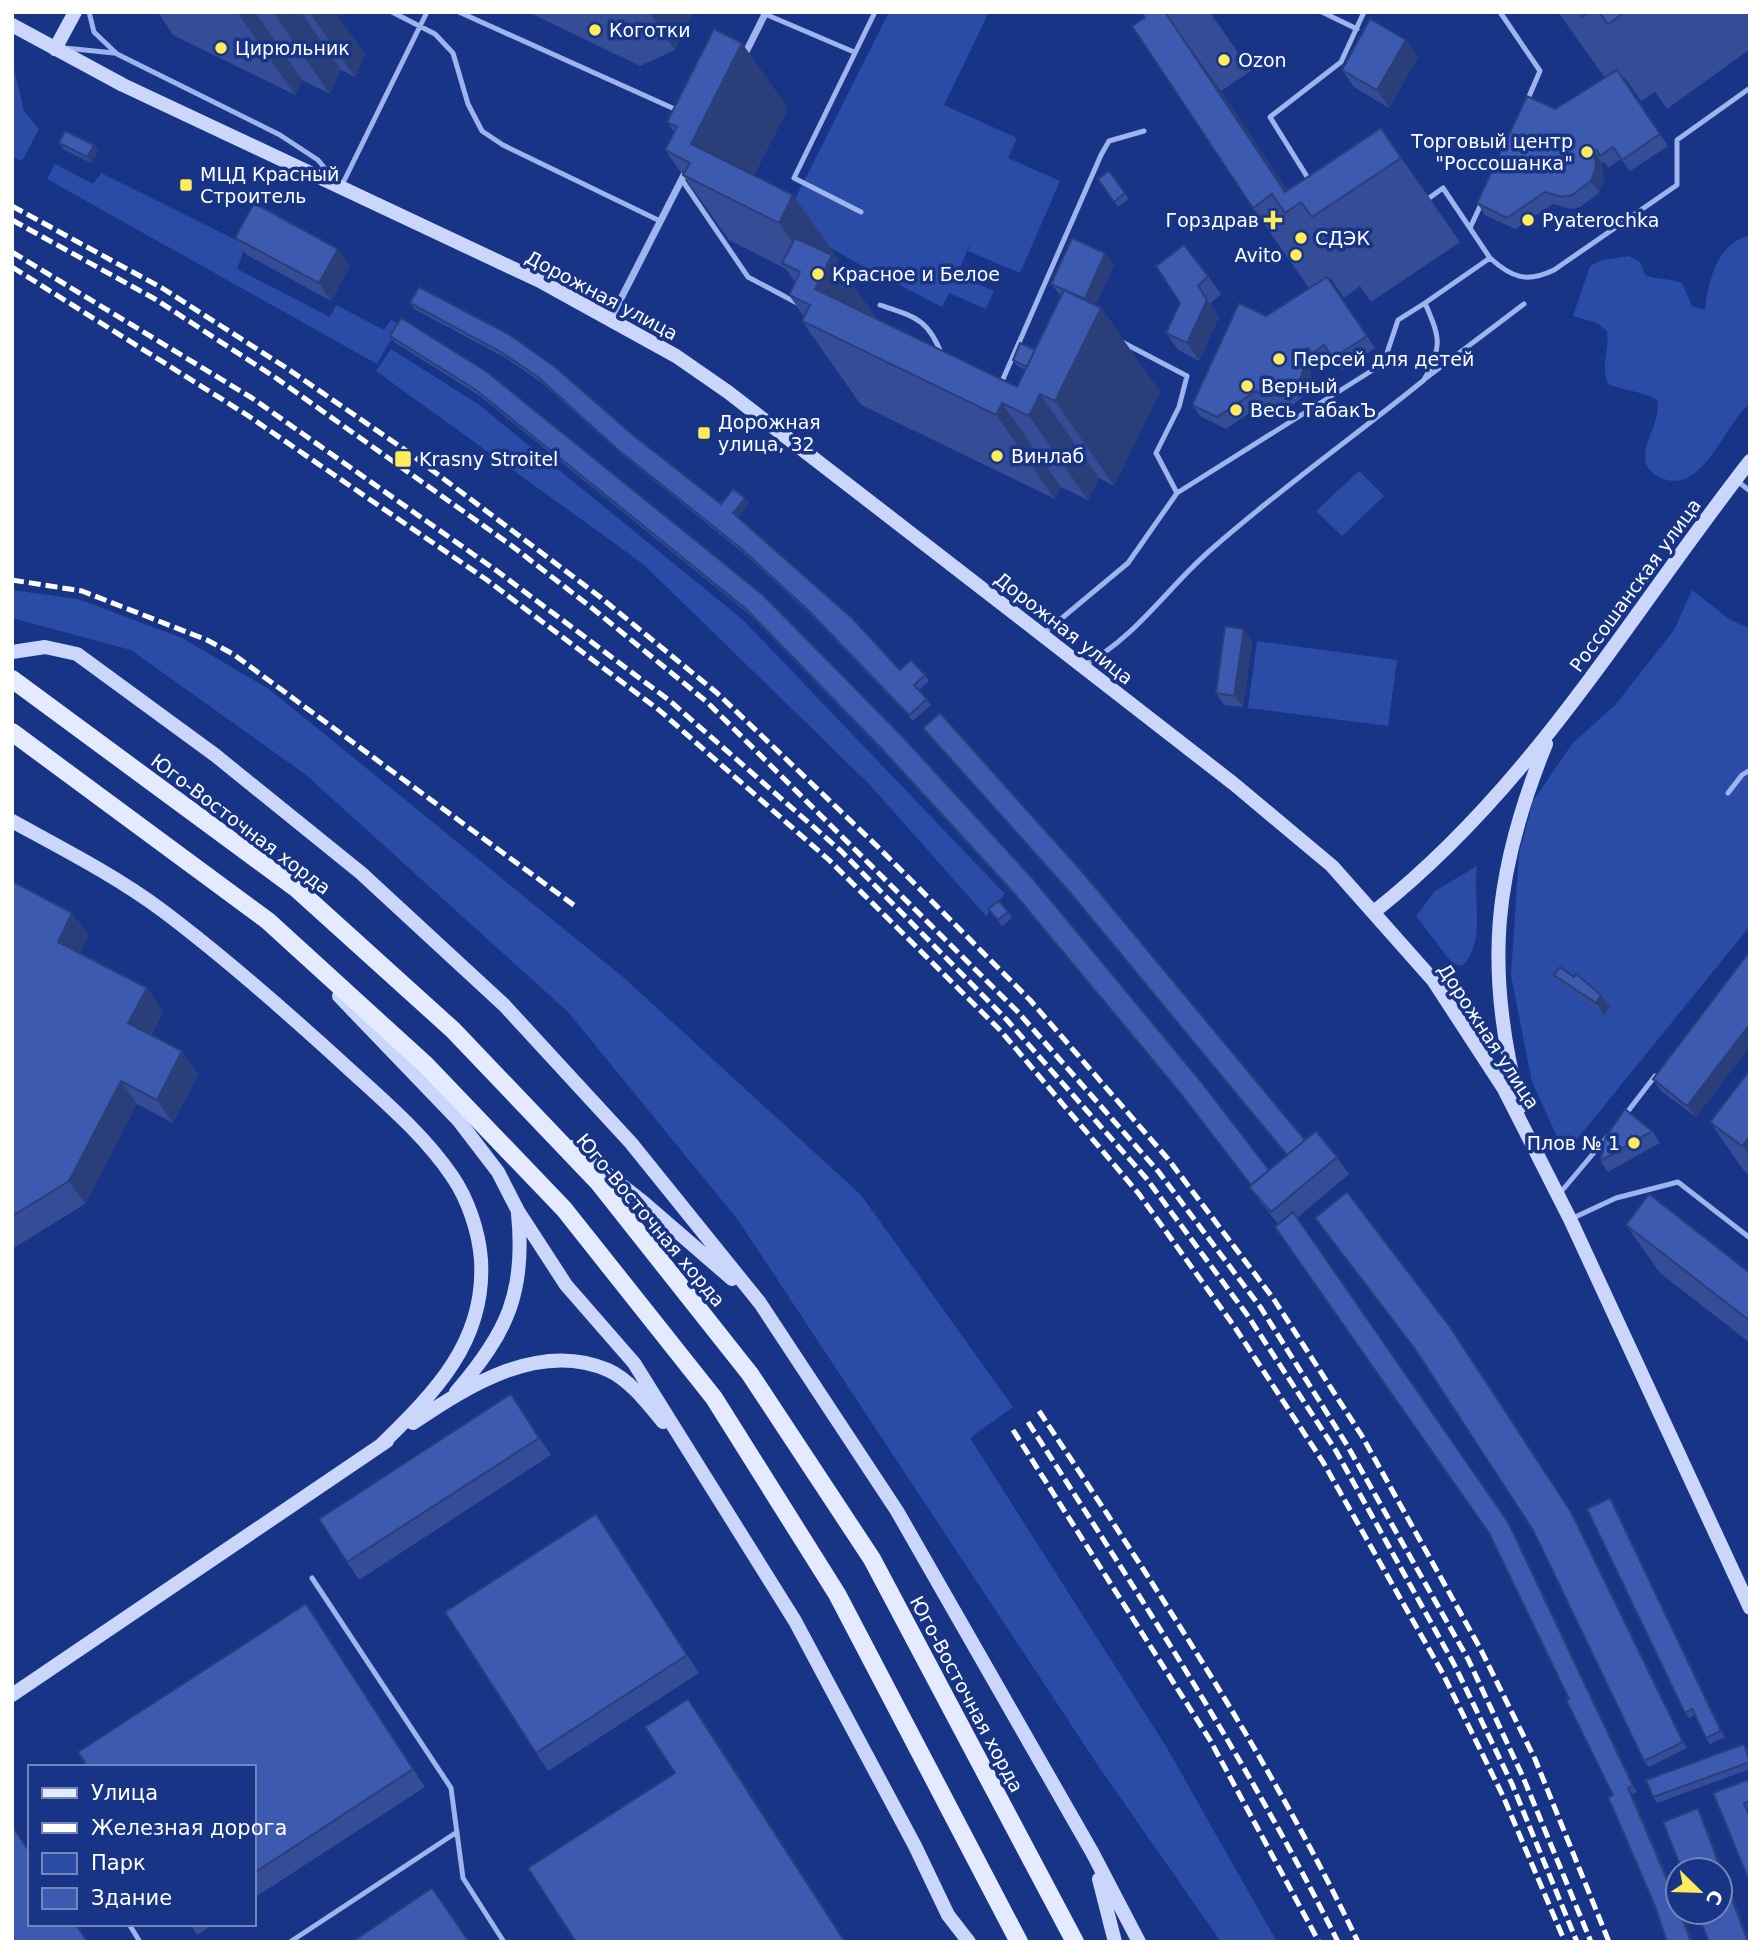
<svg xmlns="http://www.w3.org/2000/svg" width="1762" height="1954" font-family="'DejaVu Sans',sans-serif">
<rect width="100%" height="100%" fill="#173487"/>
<path fill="#2a4ca6" d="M889 12H989L944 105 1017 138 1008 158 1060 181 1020 273 968 251 972 239 957 275 994 291 986 309 949 293 942 307 855 262 784 221Z
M12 60 24 111 39 129 22 161 12 157Z
M55 164 93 184 101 173 246 245 237 269 330 317 336 305 384 330 391 320 400 324 377 364 47 179Z
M1750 235V404C1724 423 1704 496 1661 478 1654 475 1648 470 1646 463 1641 441 1662 422 1657 400 1642 391 1625 391 1608 384 1600 364 1610 350 1607 331L1597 323 1573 316 1590 266 1602 260 1629 256 1640 262 1645 275C1658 280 1669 278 1682 283L1692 306 1705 310C1708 281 1717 243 1750 235Z
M391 349 478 404 743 620 1005 894 986 916 870 785 643 564 376 371Z
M1359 471 1384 496 1342 536 1316 511Z
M12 590 78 599 182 638 269 689 623 977 861 1195 1013 1407 970 1438 1167 1748 1277 1942H1221L1099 1767 738 1220 568 1012 305 774 131 650 12 618Z
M1692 590 1729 619 1750 629V926L1565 1154 1532 1082 1511 975 1519 854 1533 801 1572 744 1616 704 1674 630Z
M1257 641 1397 660 1388 726 1248 708Z
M1477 866C1472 897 1487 943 1462 966L1452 963 1416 916 1435 891Z"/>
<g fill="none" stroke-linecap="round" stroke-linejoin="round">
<path stroke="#9eb4ed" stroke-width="5" d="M89 12 94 32 117 54 280 135 318 160 333 178
M392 12 435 34 453 53 468 104 482 131 503 145 660 221
M459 12 679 111
M1322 12 1357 29
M1500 12 1540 71 1527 101
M765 14 854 52
M65 48 114 53
M682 180 748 277 797 303
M1311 183 1270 117 1341 62 1364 12
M342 185 427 12
M861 212 794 178 875 12
M1470 228 1482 202
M1490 258C1512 278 1527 283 1554 270L1677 185V140L1750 88
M880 305C916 317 928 319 942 355
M1426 378 1524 304
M1000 386 1101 155 1109 141 1144 131
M1736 480 1750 491
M1177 493 1376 368 1387 353 1398 320 1425 303
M1044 633 1128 563 1177 493 1156 453 1179 407 1187 376 1122 342
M1084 665C1137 637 1169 585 1214 547 1281 488 1355 436 1424 380 1443 345 1440 338 1425 303L1490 258 1443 188 1425 201
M1728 793 1742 775 1750 770
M1625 1115 1655 1076
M1560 1193 1608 1136
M1573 1218 1616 1198 1678 1182 1750 1238
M312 1578 451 1788 463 1878 504 1942
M129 1924 140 1942
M290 1942 457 1832"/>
<path stroke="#9eb4ed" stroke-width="7" d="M743 58 766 12
M611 318 687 169"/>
<path stroke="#cbd7fa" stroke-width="14" d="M12 25 123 85 542 282 676 356 728 392 1019 617 1234 784 1332 866 1433 980 1504 1089 1570 1219 1750 1608
M55 49 75 12
M12 652 45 647 77 654 215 755 361 873 504 1005 631 1143 760 1303 897 1511 1092 1852 1139 1942
M12 821C63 849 116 876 163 911 228 960 289 1014 349 1069 385 1102 424 1135 452 1176 468 1199 479 1232 481 1260 486 1342 434 1393 381 1445
M1375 911C1533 786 1628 617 1750 461
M339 996 459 1121 498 1172 518 1211 566 1285 634 1363 795 1621 915 1846 948 1915 969 1942
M1520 1107C1484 971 1493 874 1546 744
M573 1147 643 1202 732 1279
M456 1392C507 1333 526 1292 518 1214
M413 1423C468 1386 539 1340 608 1370 630 1380 648 1404 663 1422
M12 1695 387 1441
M1099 1879 1115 1942"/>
<path stroke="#e4eaff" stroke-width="18" d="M12 679 297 889 453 1030 598 1182 750 1374 872 1559 1075 1942
M12 732 268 921 426 1065 564 1209 714 1398 837 1594 1019 1942"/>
<path stroke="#fff" stroke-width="5" stroke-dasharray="12 5" stroke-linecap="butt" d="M12 206 162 288 285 367 408 452 600 597 717 693 878 847 1030 1000 1168 1159 1273 1298 1362 1436 1480 1648 1535 1759 1609 1942
M12 220 155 299 276 378 512 546 592 608 707 702 1017 1011 1158 1171 1261 1308 1347 1445 1468 1659 1523 1777 1591 1942
M12 252 252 398 497 571 670 701 841 851 1007 1020 1146 1178 1248 1316 1336 1451 1454 1664 1512 1784 1577 1942
M12 267 247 415 487 580 659 710 829 860 1000 1030 1139 1194 1234 1326 1323 1462 1442 1672 1503 1796 1565 1942
M12 580 82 591 207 640 233 654 575 906
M1039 1411C1153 1583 1269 1756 1358 1942
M1028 1422C1137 1592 1248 1761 1338 1942
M1013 1430 1210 1740 1319 1942"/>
</g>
<path fill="#344d96" d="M158 12H335L365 55 355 77 341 70 330 94 302 80 295 95 173 35Z
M528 12H693L675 50 640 66Z
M1142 12H1210L1251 71 1221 91 1287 191 1381 128 1460 242 1371 302 1360 286 1344 298 1331 279 1329 280 1375 348 1342 370 1332 357 1320 366 1316 360 1309 365 1312 381 1307 394 1290 407H1271L1264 403 1226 429 1200 416 1192 405 1266 316 1309 288 1253 208Z
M1558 12H1750V49L1667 109 1655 92 1641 101 1624 77 1623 78 1668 146 1630 171 1621 159 1608 168 1604 162 1602 163 1604 179 1599 193 1580 207 1571 209 1553 204 1515 229 1485 215 1477 203 1605 78Z
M1406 40 1418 57 1389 108 1354 87 1342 70Z
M788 108 754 175 839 260 837 263 876 318 1017 387 1026 370 1017 366 1013 360 1035 350 1061 296 1051 284 1114 265 1095 305 1101 308 1160 392 1114 486 1099 478 1088 500 1061 487 1055 499 861 405 802 321 804 317 789 295 795 282 786 269 729 240 665 150 674 132 667 122Z
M59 143 98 150 91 163 63 149Z
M1109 171 1129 199 1118 207 1098 179Z
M235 238 350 266 331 301 247 255Z
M1208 276 1221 294 1210 304 1219 317 1199 361 1178 350 1166 333 1180 303Z
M419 287 633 435 721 504 745 498 749 503 738 518 900 670 925 675 929 681 919 690 931 705 913 721 812 616 748 557 620 453 542 383 506 358 414 309 410 303Z
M401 318 763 595 1269 1170 1287 1155 1072 896 923 728 1305 1140 1337 1157 1349 1174 1297 1218 1512 1528 1637 1792 1632 1794 1678 1901V1912H1682L1693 1942H1667L1613 1795 1569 1699 1489 1533 1278 1224 1262 1204 1249 1187 1251 1185 1182 1096 1017 898 885 754 750 615 480 396 394 342 390 336Z
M1252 641 1243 707 1224 705 1216 693Z
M12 881 72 913 89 936 80 953 147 988 163 1012 151 1035 182 1051 198 1074 173 1123 137 1104 85 1204 12 1249Z
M988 909 1008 912 1012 918 1002 926Z
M1750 951V1046L1696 1117 1661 1091 1653 1079Z
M1554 975 1574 977 1610 1007 1604 1015 1563 986Z
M1750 1070V1175L1744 1171 1710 1122Z
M1652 1131 1660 1143 1608 1172 1600 1161Z
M1626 1225 1750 1273V1343L1660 1273Z
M511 1394 551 1455 359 1580 347 1562Z
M1610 1498 1614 1504 1725 1737 1710 1744 1706 1738 1695 1715 1689 1718 1685 1713Z
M596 1514 699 1673 548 1771 536 1753Z
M1575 1518 1687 1748 1649 1767 1644 1761Z
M318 1622 425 1787 254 1898V1767Z
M1744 1744 1750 1754V1769L1657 1803 1653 1797Z
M1750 1779V1809H1748L1750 1812V1883L1713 1793Z
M190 1924H214L197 1935Z"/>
<path fill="#2a3f7a" d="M237 12H255L302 80 295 95Z
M273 12H301L341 70 330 94Z
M309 12H335L365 55 355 77Z
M649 12H693L675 50Z
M1165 12 1221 91 1297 205 1295 206Z
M1209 12H1210L1251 71Z
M1406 40 1418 57 1389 108 1377 90Z
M742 43 788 108 739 203 691 144Z
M1381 128 1440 213 1460 242 1401 158Z
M94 145 98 150 91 163 87 157Z
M1594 152 1602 163 1604 179 1599 193 1591 181Z
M793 195 839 260 837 263 891 340 815 289 819 281 779 223Z
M338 249 350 266 331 301 319 283Z
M1105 253 1114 265 1093 311 1085 299Z
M1198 286 1219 317 1199 361 1187 343Z
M1101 308 1160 392 1114 486 1055 401Z
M1301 353 1309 365 1312 381 1307 394 1299 382Z
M1040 394 1099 478 1088 500 1029 416Z
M1002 403 1061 487 1055 499 996 415Z
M745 498 749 503 737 519 733 513Z
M1244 629 1252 641 1243 707 1234 696Z
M72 913 89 936 74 965 58 942Z
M147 988 163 1012 144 1046 128 1023Z
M1601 995 1610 1007 1604 1015 1596 1003Z
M1750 1024V1046L1696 1117 1687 1106Z
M182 1051 198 1074 173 1123 157 1100Z
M121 1081 137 1104 85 1204 69 1181Z
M1750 1136V1157L1742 1146Z
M1297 1218 1512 1528 1637 1792 1633 1786 1508 1522Z
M1450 1327 1575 1518 1687 1748 1683 1742Z
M511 1394 523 1412 551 1455 539 1438Z
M1610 1498 1614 1504 1725 1737 1721 1731Z
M596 1514 608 1532 699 1673 687 1655Z
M306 1604 318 1622 425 1787 413 1769Z
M688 1699 701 1716 846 1942H845Z
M1628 1788 1632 1794 1678 1901V1906Z
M1698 1808 1702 1814 1750 1942H1748Z
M1680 1912H1682L1693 1942H1691Z"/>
<path fill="#3c5aaf" stroke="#2a3f7a" stroke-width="2" d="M1142 12H1165L1285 192 1381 128 1401 158 1312 217 1301 202 1285 213 1272 194 1253 208 1132 26 1145 18Z
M1579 12H1588L1582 17Z
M1599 12H1625L1608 24Z
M1370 19 1406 40 1377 90 1342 70Z
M714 29 742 43 691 144 793 195 779 223 683 175 690 163 665 150 677 127 667 122Z
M1617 70 1660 134 1622 160 1613 147 1600 156 1597 150 1594 152 1596 167 1591 181 1572 195 1562 197 1545 192 1507 218 1477 203 1527 96 1555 109Z
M65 131 94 145 87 157 59 143Z
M1109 171 1125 193 1114 202 1098 179Z
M254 203 338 249 319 283 235 238Z
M795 238 832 255 815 289 1017 387 1064 290 1101 308 1055 401 1040 394 1029 416 1002 403 996 415 802 321 810 305 789 295 800 272 782 263Z
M1072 238 1105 253 1085 299 1051 284Z
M1184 245 1208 276 1198 286 1207 300 1187 343 1166 333 1180 303 1156 266Z
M1327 277 1367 336 1333 358 1324 345 1312 354 1308 348 1301 353 1304 369 1299 382 1282 395 1263 396 1256 391 1217 417 1192 405 1239 303 1266 316Z
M419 287 510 335 555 367 633 435 721 504 733 489 745 498 733 513 853 619 900 670 911 660 925 675 914 685 927 699 909 715 808 610 744 551 616 448 538 377 501 352 410 303Z
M401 318 487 372 763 595 902 736 1033 879 1198 1078 1269 1170 1251 1185 1178 1090 1013 892 881 748 746 609 476 390 390 336Z
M1020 343 1035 350 1027 367 1013 360Z
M1225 626 1244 629 1234 696 1216 693Z
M940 713 1085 875 1305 1140 1287 1155 1068 890 923 728Z
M12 881 72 913 58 942 147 988 128 1023 182 1051 157 1100 121 1081 69 1181 12 1216Z
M999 901 1008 912 998 920 988 909Z
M1750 951V1024L1687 1106 1653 1079Z
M1560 967 1574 977 1576 974 1601 995 1596 1003 1554 975Z
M1750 1070V1136L1742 1146 1710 1122Z
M1625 1109 1652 1131 1600 1161 1605 1138Z
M1316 1131 1337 1157 1271 1212 1249 1187Z
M1347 1192 1450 1327 1571 1512 1683 1742 1644 1761 1533 1530 1415 1349 1315 1218Z
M1649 1194 1750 1273V1321L1626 1225Z
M1293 1212 1508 1522 1633 1786 1628 1788 1675 1898 1678 1906V1912H1680L1691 1942H1667L1655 1906 1608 1797 1613 1795 1566 1700 1569 1699 1489 1533 1275 1227Z
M511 1394 539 1438 347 1562 319 1519Z
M1610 1498 1721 1731 1706 1738 1692 1709 1685 1713 1587 1509Z
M596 1514 687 1655 536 1753 445 1612Z
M306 1604 413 1769 254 1873V1767H88L78 1752Z
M688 1699 845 1942H576L528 1868 675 1773 645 1727Z
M1744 1744 1750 1762 1653 1797 1646 1780Z
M1750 1779V1801L1744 1803 1750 1817V1883L1713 1793Z
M1698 1808 1748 1942H1709L1697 1912H1720V1870H1682L1663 1822Z
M12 1826 30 1853V1924H76L87 1942H12Z
M432 1888 469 1942H352Z"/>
<g fill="#ffec5a" stroke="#173487" stroke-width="2.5">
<circle cx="595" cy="30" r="7"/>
<circle cx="221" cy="48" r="7"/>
<circle cx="1224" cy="60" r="7"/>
<circle cx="1587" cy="152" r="7"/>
<rect x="179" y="178" width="14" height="14" rx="3.5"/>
<path d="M1269.5 209.5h7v7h7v7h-7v7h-7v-7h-7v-7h7z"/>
<circle cx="1528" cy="220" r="7"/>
<circle cx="1301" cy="238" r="7"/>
<circle cx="1296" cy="255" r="7"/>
<circle cx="818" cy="274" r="7"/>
<circle cx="1279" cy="359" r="7"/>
<circle cx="1247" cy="386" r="7"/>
<circle cx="1236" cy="410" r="7"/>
<rect x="697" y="426" width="14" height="14" rx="3.5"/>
<circle cx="997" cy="456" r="7"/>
<rect x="394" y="450" width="18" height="18" rx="3.5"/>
<circle cx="1634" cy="1143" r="7"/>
</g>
<g text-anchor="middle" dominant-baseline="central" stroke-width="7" stroke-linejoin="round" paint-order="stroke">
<g font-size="19" fill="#fff" stroke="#173487" text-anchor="start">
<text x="609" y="30">Коготки</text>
<text x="235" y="48">Цирюльник</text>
<text x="1238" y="60">Ozon</text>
<text x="1573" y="141" text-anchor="end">Торговый центр<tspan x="1573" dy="22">"Россошанка"</tspan></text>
<text x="200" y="174">МЦД Красный<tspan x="200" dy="22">Строитель</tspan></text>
<text x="1259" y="220" text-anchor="end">Горздрав</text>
<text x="1542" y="220">Pyaterochka</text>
<text x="1315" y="238">СДЭК</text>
<text x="1282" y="255" text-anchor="end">Avito</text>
<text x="832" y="274">Красное и Белое</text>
<text x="1293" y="359">Персей для детей</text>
<text x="1261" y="386">Верный</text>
<text x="1250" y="410">Весь ТабакЪ</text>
<text x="718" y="422">Дорожная<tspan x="718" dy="22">улица, 32</tspan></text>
<text x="1011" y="456">Винлаб</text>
<text x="419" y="459">Krasny Stroitel</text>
<text x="1620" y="1143" text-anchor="end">Плов № 1</text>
</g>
<g font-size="19" fill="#fff" stroke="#173487">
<text transform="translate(602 295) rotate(28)">Дорожная улица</text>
<text transform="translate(1635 585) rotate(-54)">Россошанская улица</text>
<text transform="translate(1064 628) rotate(38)">Дорожная улица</text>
<text transform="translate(241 824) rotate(37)">Юго-Восточная хорда</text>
<text transform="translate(1489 1036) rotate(57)">Дорожная улица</text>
<text transform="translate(651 1220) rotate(50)">Юго-Восточная хорда</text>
<text transform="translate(967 1694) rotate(62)">Юго-Восточная хорда</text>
</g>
</g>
<rect width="1762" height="1954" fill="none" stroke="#ffffff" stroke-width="28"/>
<rect x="28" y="1765" width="228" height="161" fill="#173487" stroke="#7485b7" stroke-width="2"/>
<rect x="42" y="1788" width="35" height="10" fill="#e4eaff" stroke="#7485b7" stroke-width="2"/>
<text x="91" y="1800" font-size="21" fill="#ffffff">Улица</text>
<rect x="42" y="1823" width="35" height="10" fill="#ffffff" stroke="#7485b7" stroke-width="2"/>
<text x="91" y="1835" font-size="21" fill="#ffffff">Железная дорога</text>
<rect x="42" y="1853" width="35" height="21" fill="#2a4ca6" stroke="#7485b7" stroke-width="2"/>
<text x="91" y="1870" font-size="21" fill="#ffffff">Парк</text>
<rect x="42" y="1888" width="35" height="21" fill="#3c5aaf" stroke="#7485b7" stroke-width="2"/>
<text x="91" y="1905" font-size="21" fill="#ffffff">Здание</text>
<g transform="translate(1699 1891) rotate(113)"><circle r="33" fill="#173487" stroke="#7485b7" stroke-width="2"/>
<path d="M0-5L12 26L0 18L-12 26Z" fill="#ffec5a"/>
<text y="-10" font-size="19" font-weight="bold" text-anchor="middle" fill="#ffffff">С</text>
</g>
</svg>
